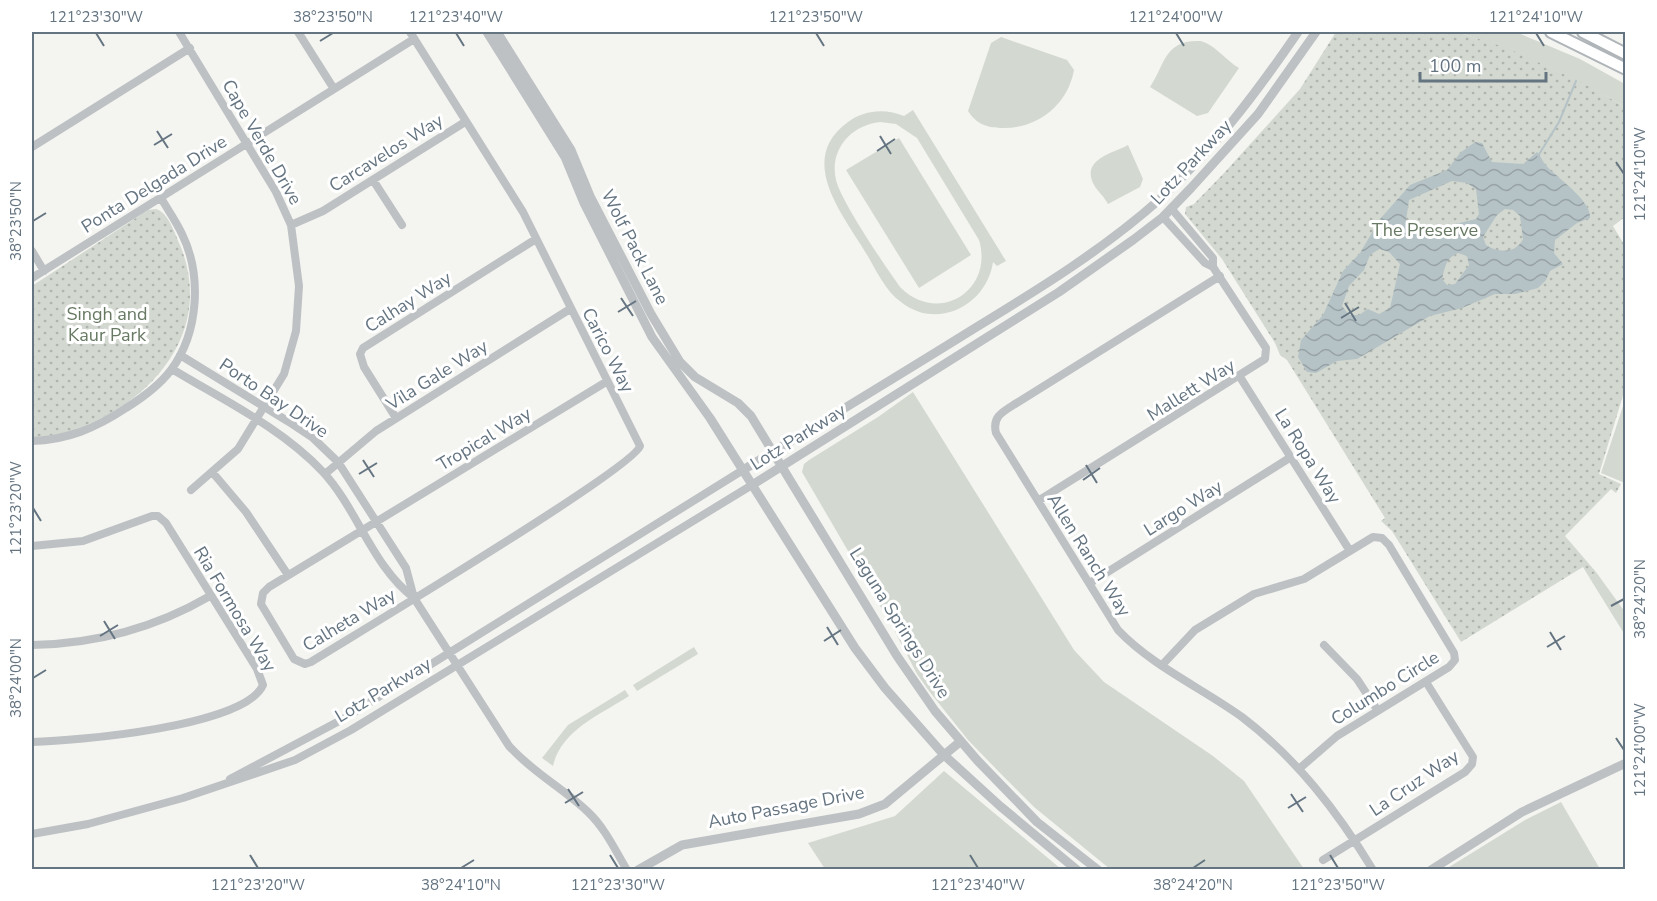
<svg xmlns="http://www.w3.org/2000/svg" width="1657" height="901" font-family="'Nunito Sans',sans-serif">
<defs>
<pattern id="park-dots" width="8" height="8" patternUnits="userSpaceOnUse" patternTransform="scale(1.5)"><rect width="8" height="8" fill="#d3d9d0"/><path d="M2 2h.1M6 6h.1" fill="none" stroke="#afb5ae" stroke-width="1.8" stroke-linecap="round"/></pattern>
<pattern id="water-waves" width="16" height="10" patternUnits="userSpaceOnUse" patternTransform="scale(1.5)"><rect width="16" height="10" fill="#b5c2c6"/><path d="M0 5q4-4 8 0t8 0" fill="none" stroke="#97a2a6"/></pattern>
</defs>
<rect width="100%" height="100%" fill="#f4f4f0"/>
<path fill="#d3d9d0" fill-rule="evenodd" d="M1457 32H1516L1580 59 1625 84V107C1572 76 1516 51 1457 32Z
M1001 37 1067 60 1074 70C1068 104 1039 128 1004 128 988 128 977 125 968 111L991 43Z
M1201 41C1217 46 1225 60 1239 68L1208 113 1197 116 1150 87C1165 65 1164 39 1201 41Z
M913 110 1006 261 997 266 993 262C987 305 937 331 901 302 884 290 875 267 864 250 841 212 797 159 848 122 864 110 885 108 904 116ZM880 122 896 124 917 138 979 240C994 290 939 325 901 288 886 268 841 201 836 180 829 150 851 125 880 122Z
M899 138 971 255 919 288 846 170Z
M1128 145 1143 179 1140 187 1108 204C1104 196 1098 192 1094 185 1080 159 1114 153 1128 145Z
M913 392 1074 650 1104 682 1213 756 1244 781 1304 869H1110L1034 807 1001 774 968 740 929 691 917 674 893 628 802 472 804 464 809 460 878 417Z
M1625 400H1626L1625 483 1601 473Z
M1596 572 1625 612V635L1589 577Z
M694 647 698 654 637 691 633 685Z
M625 690 629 696C600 715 561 730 553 766L542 758 568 725Z
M944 771 1061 869H825L808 843 895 816Z
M1561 802 1600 869H1446L1525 820Z"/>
<path fill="url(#park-dots)" d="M1336 32H1457L1507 48 1583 83 1625 107V217L1613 226 1625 246V389L1599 474 1621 484 1616 493 1611 489 1565 536 1596 572 1589 577 1583 567 1461 642 1392 531 1381 521 1385 518 1287 360 1280 355 1275 343 1222 259 1185 214 1186 207 1194 204 1225 172 1300 89Z
M156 209C168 212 175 234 180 245 215 330 153 402 76 429 62 435 47 435 32 438V286L148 210Z"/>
<path fill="url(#water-waves)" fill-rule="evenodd" d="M1475 142 1482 143 1492 162 1523 164 1537 152C1541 156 1541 159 1545 164 1555 177 1592 200 1590 218L1577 223 1555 240 1554 253 1563 264 1550 271 1546 280 1538 288 1515 294H1495L1462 308 1430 316 1357 359 1337 361 1316 373 1307 372 1298 357 1301 340 1323 315 1343 271 1360 253 1380 219 1410 185 1447 170 1460 153ZM1452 181 1467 183 1476 189 1479 214 1476 219 1455 224 1441 235 1424 225 1408 226 1406 221 1409 200ZM1505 209 1513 210 1520 216 1523 239C1516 254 1498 253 1486 245L1483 237 1497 215ZM1379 249 1389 252 1400 264 1390 308 1379 314 1368 309 1359 315H1349L1342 306 1349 286 1364 270 1370 255ZM1458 253 1467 256 1469 265 1455 284 1447 285 1442 279C1445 267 1446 258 1458 253Z"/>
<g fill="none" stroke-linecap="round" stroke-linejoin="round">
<path stroke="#b5c2c6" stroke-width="2" d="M1538 156 1559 122 1576 81"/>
<g stroke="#afb5b9" stroke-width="14">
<path id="secondary" d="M1551 32 1626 69
M1583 32 1626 54"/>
</g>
<path stroke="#bdc1c4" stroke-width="8" d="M179 32 276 192 291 225 299 286 296 331 284 374 238 449 191 490
M298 32 334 89
M410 32 523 212 640 446C634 468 351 637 311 662L305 664 294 659 261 604 263 593 269 587 606 382
M32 147 190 48
M373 180 402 225
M1171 208 1213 258V267
M291 225 323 211 465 122
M32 251 44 271
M1220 276 1015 404C1002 412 992 417 996 433L1118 630C1152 666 1202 688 1242 717 1297 759 1337 811 1373 870
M32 278 414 39
M180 355 289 422 313 438 338 462 406 568 414 598
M172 369C223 400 282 428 323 472 358 510 372 566 414 598L509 746C532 772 563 788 588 812 605 828 615 850 627 870
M1240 377 1350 551
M396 418 364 367 360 354 363 348 536 239
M32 441C67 440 96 428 126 408 142 398 159 386 171 370 199 332 202 275 182 234 176 221 168 210 161 198
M213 473 246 512 288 575
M325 474 376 431 570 309
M1038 501 1265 359 1266 348 1213 267 1205 263 1163 217
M32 546 83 541 152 516H158L166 523 257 669 263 685C245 727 74 741 32 742
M1090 583 1291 457
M32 645C96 644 155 628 210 596
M1324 645 1357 679 1378 711
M1163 664 1195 630 1254 594 1304 579 1373 537 1382 538 1389 545 1454 653 1455 660 1449 667 1337 736 1300 768
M230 779 343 719 743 470
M32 834 88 824 183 798 295 760 351 730 752 485
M1323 860 1465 772 1472 764 1473 757 1426 682"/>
<path stroke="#bdc1c4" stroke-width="9" d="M487 32 565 157 584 203 652 337 710 418 855 648 885 688 944 755 1000 806 1077 870
M497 32 571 150 590 196 651 314 680 362 695 377 738 403 751 416 897 656 935 711 977 760 1037 822 1098 870
M743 470C820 423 898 376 975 328 1039 289 1104 249 1160 199 1214 149 1257 92 1298 32
M752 485 1059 292 1133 240 1163 217 1191 188 1258 114 1316 32
M638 870 682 845 859 814 885 804 961 741
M1431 870 1522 812 1626 763"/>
<use href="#secondary" stroke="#fff" stroke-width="10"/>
</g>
<path fill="none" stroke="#647481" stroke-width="2" d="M96 33 104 46M456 33 464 46M816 33 824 46M1176 33 1184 46M1536 33 1544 46M320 41 333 33M157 131 168 148M880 136 891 154M154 145 172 134M877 151 895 139M1616 162 1624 174M33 221 46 213M621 298 633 316M1345 303 1356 321M618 312 636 301M1341 318 1359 307M363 460 374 477M1086 465 1097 483M359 474 377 463M1083 480 1100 468M33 508 41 521M1611 606 1624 599M104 621 115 639M827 627 838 645M1550 632 1561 650M100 636 118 625M824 641 841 630M1547 647 1565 636M33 678 46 670M1616 738 1624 750M568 789 579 806M1291 794 1303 812M565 803 583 792M1288 808 1306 797M250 855 258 868M610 855 618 868M970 855 978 868M1330 855 1338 868M461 868 474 860M1193 868 1205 860"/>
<g text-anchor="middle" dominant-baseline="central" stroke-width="6" stroke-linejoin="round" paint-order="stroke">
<g font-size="18" fill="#647481" stroke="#fff">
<text transform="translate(262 142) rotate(60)">Cape Verde Drive</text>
<text transform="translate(386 153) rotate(-32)">Carcavelos Way</text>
<text transform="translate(1191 162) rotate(-47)">Lotz Parkway</text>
<text transform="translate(154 184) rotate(-32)">Ponta Delgada Drive</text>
<text transform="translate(635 247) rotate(63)">Wolf Pack Lane</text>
<text transform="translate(408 302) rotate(-32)">Calhay Way</text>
<text transform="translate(608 350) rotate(63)">Carico Way</text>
<text transform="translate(437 375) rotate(-32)">Vila Gale Way</text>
<text transform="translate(1191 390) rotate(-32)">Mallett Way</text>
<text transform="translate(274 398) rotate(34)">Porto Bay Drive</text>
<text transform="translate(798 437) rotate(-32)">Lotz Parkway</text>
<text transform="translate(484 439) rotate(-31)">Tropical Way</text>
<text transform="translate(1308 456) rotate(58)">La Ropa Way</text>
<text transform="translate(1183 508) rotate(-32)">Largo Way</text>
<text transform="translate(1089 555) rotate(58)">Allen Ranch Way</text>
<text transform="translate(235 609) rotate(59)">Ria Formosa Way</text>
<text transform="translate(349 620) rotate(-31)">Calheta Way</text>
<text transform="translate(900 623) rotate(58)">Laguna Springs Drive</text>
<text transform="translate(1385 688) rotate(-32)">Columbo Circle</text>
<text transform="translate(383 690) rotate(-31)">Lotz Parkway</text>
<text transform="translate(1414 783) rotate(-34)">La Cruz Way</text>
<text transform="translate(786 807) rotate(-11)">Auto Passage Drive</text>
</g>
<g font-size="18" fill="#677962" stroke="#fff">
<text x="1425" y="230">The Preserve</text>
<text x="107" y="314">Singh and<tspan x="107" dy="21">Kaur Park</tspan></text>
</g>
</g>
<rect width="1657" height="901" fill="none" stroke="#ffffff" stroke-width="66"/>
<path d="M1420 72v9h126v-9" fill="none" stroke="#647481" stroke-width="3"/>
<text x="1429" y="72" font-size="18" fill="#647481" stroke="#ffffff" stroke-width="4.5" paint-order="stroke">100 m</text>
<rect x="33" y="33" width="1591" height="835" fill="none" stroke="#647481" stroke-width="2"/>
<g font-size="15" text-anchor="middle" fill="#647481">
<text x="96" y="22">121°23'30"W</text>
<text x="333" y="22">38°23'50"N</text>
<text x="456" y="22">121°23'40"W</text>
<text x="816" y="22">121°23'50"W</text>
<text x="1176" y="22">121°24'00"W</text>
<text x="1536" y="22">121°24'10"W</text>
<text transform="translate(1640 174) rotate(-90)" y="5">121°24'10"W</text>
<text transform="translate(16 221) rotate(-90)" y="5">38°23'50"N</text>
<text transform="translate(16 508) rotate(-90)" y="5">121°23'20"W</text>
<text transform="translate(1640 599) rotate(-90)" y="5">38°24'20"N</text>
<text transform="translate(16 678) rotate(-90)" y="5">38°24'00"N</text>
<text transform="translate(1640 750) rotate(-90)" y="5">121°24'00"W</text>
<text x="258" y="890">121°23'20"W</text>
<text x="461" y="890">38°24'10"N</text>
<text x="618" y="890">121°23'30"W</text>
<text x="978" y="890">121°23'40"W</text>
<text x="1193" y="890">38°24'20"N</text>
<text x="1338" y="890">121°23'50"W</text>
</g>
</svg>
